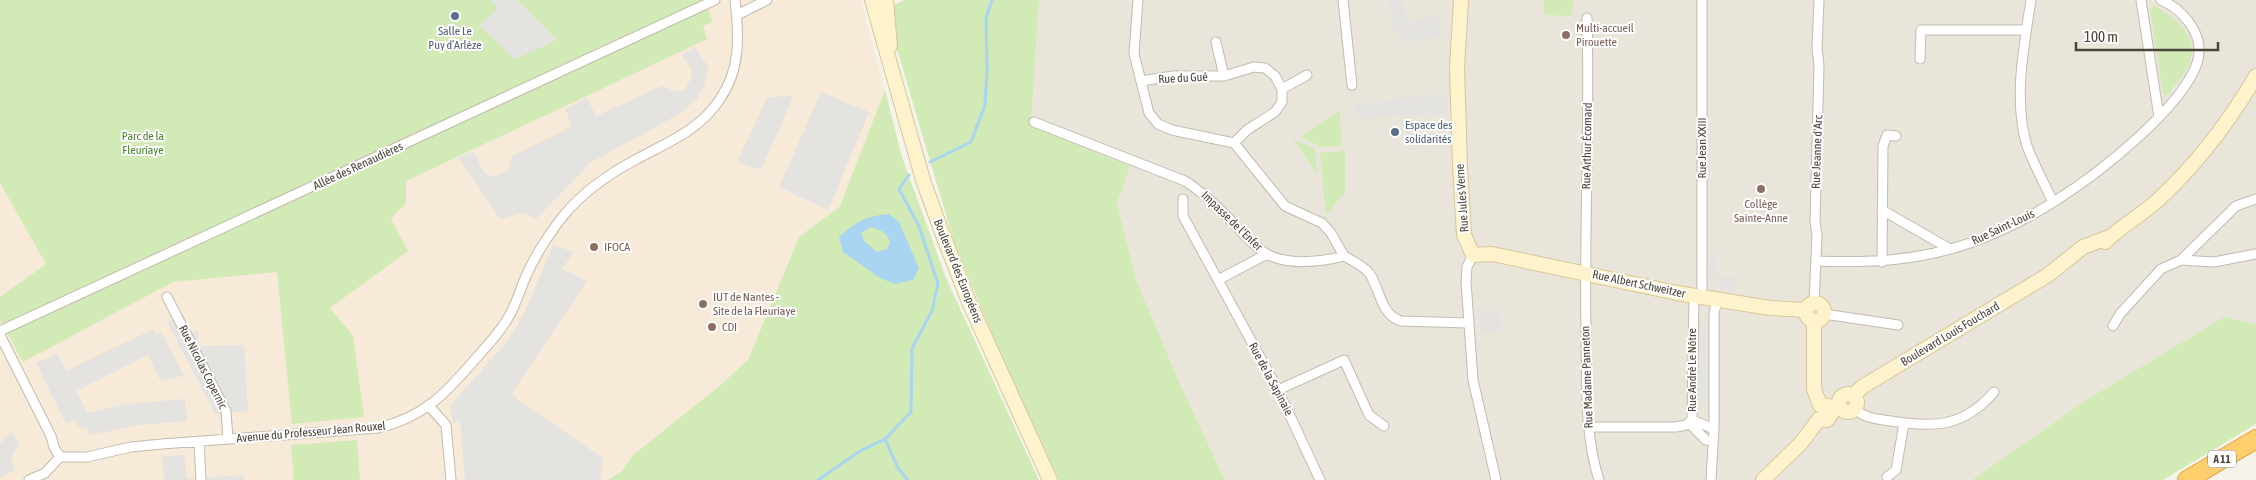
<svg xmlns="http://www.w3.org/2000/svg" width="2256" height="480" font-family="'Asap Condensed',sans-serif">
<rect width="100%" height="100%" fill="#f6f3ec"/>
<path fill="#eae5da" d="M1039 0H2256V324L2224 317 2086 400 1972 480H1225L1180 384 1137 282 1117 204 1130 166 1031 126Z"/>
<path fill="#f7ead8" d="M0 0H861L885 90 840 206 799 237 748 360 717 388 633 455 622 471 608 480H0Z"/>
<path fill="#d2eab5" d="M0 0H706L712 22 703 26 707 39 406 181V203L391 219 408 251 330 308 353 336 364 417 292 424 277 272 173 282 23 362 0 320V297L46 264 0 183Z
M904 0H1039L1031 126 1130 166 1117 204 1137 282 1180 384 1225 480H1059L995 342 954 242 896 46 892 6Z
M1543 0H1573L1572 16 1545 15Z
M2154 5C2175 18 2201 36 2188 66 2184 76 2174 85 2168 95L2163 94 2150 9Z
M885 90 902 157 946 278 1039 480H608L622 471 633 455 717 388 748 360 799 237 840 206Z
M1340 110 1341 146 1321 147 1301 137Z
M1293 139 1315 149 1317 174Z
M1345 151V192L1326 215 1320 153Z
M2224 317 2256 324V424L2163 480H1972L2086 400Z
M357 440 360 480H294L291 445Z"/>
<path fill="#e5e3e0" d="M490 0H517L557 40 514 59 479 25 499 8Z
M1388 0H1403L1408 28 1411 27 1410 21 1437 16 1441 36 1403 43 1401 35 1395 37Z
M695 47 709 68 704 86 697 99 679 114 590 163 536 219 524 213 500 219 459 158 473 151 484 172 491 177 503 173 509 168 512 156 564 131 572 125 565 109 587 98 596 116 662 86 676 92 685 89 692 77 691 68 681 55Z
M821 92 869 112 828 210 779 187Z
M1446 93 1447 114 1355 118 1356 104Z
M794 95 761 170 737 162 767 98Z
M553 245 574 252 562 269 587 281 512 393 521 402 603 458 600 480H465L460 422 453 423 450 406 509 339 523 316Z
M1710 255H1715V277H1736V290H1720V285H1716V279H1709Z
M1480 311H1500L1501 332 1480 333Z
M183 315 191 332 198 330 199 346 244 345 248 411 215 414 167 322Z
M1696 324H1710L1709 403H1695Z
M153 329 156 335 161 332 184 376 160 380 148 355 76 391 88 413 126 404 185 399 187 421 140 425 89 435 87 428 80 427 74 421 66 424 36 363 57 354 66 371Z
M12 432 20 446 15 450 11 459 15 470 0 478V443Z
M184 455 187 479 243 475 244 480H164L162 457Z"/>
<path fill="#a9d4f2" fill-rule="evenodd" d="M889 214 899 222 919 268 913 280 895 284 880 278 843 252 839 237C856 222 866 216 889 214ZM871 227C880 230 888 232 890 243L887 249 877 252 864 241 861 233Z"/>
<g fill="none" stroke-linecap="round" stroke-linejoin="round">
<path stroke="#a9d4f2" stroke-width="3" d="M930 162 971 142 985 105 987 70 986 18 992 0
M885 439 898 468 908 480
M818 480 860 451 885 439 911 412 912 348 932 311 938 284 919 226 899 189 909 175"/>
<g stroke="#c2bbae" stroke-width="11">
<path id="street" d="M1138 0 1134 54 1149 113 1158 124 1172 130 1234 143 1285 206 1322 223 1331 233 1344 256
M1343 0 1352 85
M1702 0V297
M2031 0C2024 46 2013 100 2027 146 2034 165 2044 183 2053 202
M2141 0 2159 117
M737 15 767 0
M1587 18C1590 123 1584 228 1586 333 1587 382 1584 433 1599 480
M1216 42 1224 76
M1920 59 1921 30H2026
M1141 81 1173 76H1224L1254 67 1265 68 1275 76 1282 89V102L1275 112 1247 130 1234 143
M1282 89 1307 75
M1034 122 1185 181C1204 193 1219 208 1234 224 1244 234 1253 245 1265 253 1286 266 1322 262 1344 256 1353 261 1364 266 1370 274 1380 290 1381 315 1401 321L1468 323
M1183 199V216L1278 390 1320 480
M1882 210 1950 249
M1473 255 1467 267 1466 281 1473 380 1496 480
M2181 260 2214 262 2256 254
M1817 261C1870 263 1918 261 1970 243 2000 232 2031 217 2058 199 2098 174 2182 108 2197 63 2206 36 2184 10 2161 0
M1882 262 1883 146 1887 135 1896 136
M1218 280 1267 254
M167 297 226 411 228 439
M1814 303 1817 235 1815 222 1819 65 1817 49 1819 0
M1824 314 1898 325
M2113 326 2120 314 2161 269 2181 260 2236 206 2256 199
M0 331 715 0
M0 335 51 436 54 447 60 457H87L131 447 162 444 378 428C425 417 447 392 477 357 488 345 500 332 508 318 516 305 520 290 526 276 536 254 548 235 564 215 583 192 609 174 635 160 668 142 699 131 720 99 741 69 739 35 735 0
M1278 390 1344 360 1369 415 1384 426
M430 407 446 425 451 480
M1855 409C1866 419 1877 419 1891 421 1934 428 1964 427 1994 392
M1692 420 1694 296
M1692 420 1714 429
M1689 423 1706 440 1713 442
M1588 427H1676L1686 425 1692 420
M199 441 201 480
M1887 477 1896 470 1904 423
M29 480 45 473 60 457
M1711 480 1714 429V314L1717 299"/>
</g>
<g stroke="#d6c79b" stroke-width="16">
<path id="secondary" d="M872 0 923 180 941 230 969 302 1050 480
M886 0 890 46
M1461 0 1457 68 1460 166 1464 235 1473 255 1492 254 1677 293 1770 308 1806 310
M2105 242C2121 226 2142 215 2159 199 2198 163 2229 122 2256 76
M1806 312a9 9 0 1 1 18 0a9 9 0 1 1-18 0Z
M1814 321V389L1820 405
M1839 403a9 9 0 1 1 18 0a9 9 0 1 1-18 0Z
M1853 396 1862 387 2048 275 2083 247 2112 236
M1819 419 1827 420 1832 413 1829 406 1821 405
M1763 480 1801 443 1819 419"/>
</g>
<g stroke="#e0a43c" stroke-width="20">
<path id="highway" d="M2187 480 2256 439"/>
</g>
<use href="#street" stroke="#fff" stroke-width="9"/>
<use href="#secondary" stroke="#fff3cd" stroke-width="14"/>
<use href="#highway" stroke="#ffcf6e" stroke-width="18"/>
</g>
<g fill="#5c6f8a" stroke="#fff" stroke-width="2">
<circle cx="455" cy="16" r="5"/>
<circle cx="1395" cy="132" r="5"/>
</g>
<g fill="#8d6e63" stroke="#fff" stroke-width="2">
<circle cx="1566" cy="35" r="5"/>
<circle cx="1761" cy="189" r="5"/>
<circle cx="594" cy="247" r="5"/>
<circle cx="703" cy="304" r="5"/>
<circle cx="712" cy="327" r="5"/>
</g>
<g text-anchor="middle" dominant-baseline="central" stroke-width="4" stroke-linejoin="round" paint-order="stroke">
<rect fill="#fff" stroke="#817c74" stroke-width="1" x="2208" y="450.5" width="28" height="17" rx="4"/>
<g font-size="11" font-weight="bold" fill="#4b4439">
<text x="2222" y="459">A 11</text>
</g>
<g font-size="12" fill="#785e54" stroke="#fff" text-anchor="start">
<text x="1576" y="28">Multi-accueil<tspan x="1576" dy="14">Pirouette</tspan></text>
<text x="1761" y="204" text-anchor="middle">Collège<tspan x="1761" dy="14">Sainte-Anne</tspan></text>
<text x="604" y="247">IFOCA</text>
<text x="713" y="297">IUT de Nantes -<tspan x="713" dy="14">Site de la Fleuriaye</tspan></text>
<text x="722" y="327">CDI</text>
</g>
<g font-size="12" fill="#4e5e75" stroke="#fff">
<text x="455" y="31">Salle Le<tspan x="455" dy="14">Puy d’Arlèze</tspan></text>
<text x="1405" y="125" text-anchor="start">Espace des<tspan x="1405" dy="14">solidarités</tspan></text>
</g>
<g font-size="12" fill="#4b4439" stroke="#fff">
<text transform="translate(1183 78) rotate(-3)">Rue du Gué</text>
<text transform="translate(1587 146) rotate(-89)">Rue Arthur Écomard</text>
<text transform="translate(1702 148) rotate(-90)">Rue Jean XXIII</text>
<text transform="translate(1817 152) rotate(-88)">Rue Jeanne d'Arc</text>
<text transform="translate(358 166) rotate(-25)">Allée des Renaudières</text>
<text transform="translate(1462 198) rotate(-94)">Rue Jules Verne</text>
<text transform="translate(1232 221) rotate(44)">Impasse de l'Enfer</text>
<text transform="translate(2003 227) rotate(-25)">Rue Saint-Louis</text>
<text transform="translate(958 271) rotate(68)">Boulevard des Européens</text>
<text transform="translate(1639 284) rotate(12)">Rue Albert Schweitzer</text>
<text transform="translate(1950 334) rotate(-31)">Boulevard Louis Fouchard</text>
<text transform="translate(203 367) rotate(63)">Rue Nicolas Copernic</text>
<text transform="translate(1692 370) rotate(-90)">Rue André Le Nôtre</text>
<text transform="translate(1587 377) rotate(-92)">Rue Madame Panneton</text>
<text transform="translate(1271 379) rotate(62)">Rue de la Sapinaie</text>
<text transform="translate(311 432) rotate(-5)">Avenue du Professeur Jean Rouxel</text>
</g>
<g font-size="12" fill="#4a7f2a" stroke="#fff">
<text x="143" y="136">Parc de la<tspan x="143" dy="14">Fleuriaye</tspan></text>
</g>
</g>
<path d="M2076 42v8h142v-8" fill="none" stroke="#4b4439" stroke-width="2.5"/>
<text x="2084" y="42" font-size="15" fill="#4b4439" stroke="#ffffff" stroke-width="4" paint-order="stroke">100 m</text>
</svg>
